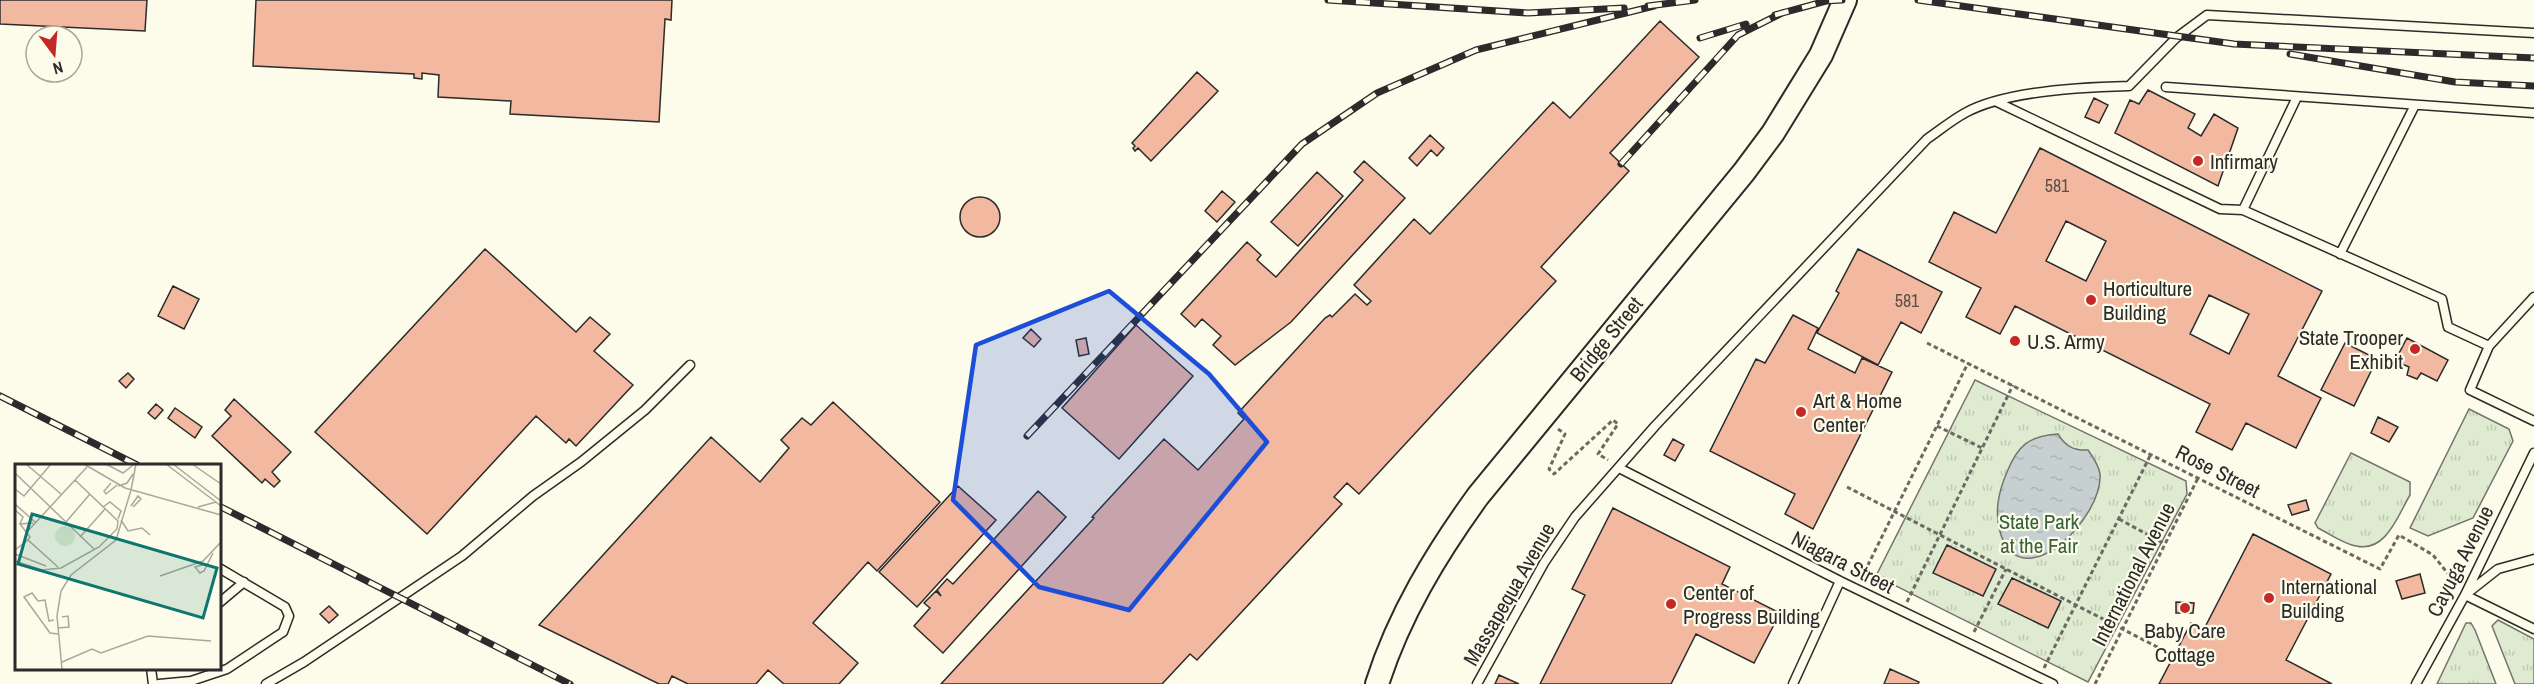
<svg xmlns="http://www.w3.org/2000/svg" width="2534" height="684" font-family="'Archivo Narrow',sans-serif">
<defs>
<pattern id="grass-tufts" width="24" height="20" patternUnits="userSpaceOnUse" patternTransform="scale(1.5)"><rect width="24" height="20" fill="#deebd1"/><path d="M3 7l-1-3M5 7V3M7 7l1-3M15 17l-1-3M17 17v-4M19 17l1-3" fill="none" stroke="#bfcab4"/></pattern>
<pattern id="water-ripples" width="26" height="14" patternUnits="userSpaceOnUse" patternTransform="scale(1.5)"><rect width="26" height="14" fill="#c7d0d0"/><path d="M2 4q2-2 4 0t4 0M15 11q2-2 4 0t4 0" fill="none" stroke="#abb3b3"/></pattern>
</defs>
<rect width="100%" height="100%" fill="#fdfbea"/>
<path fill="url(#grass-tufts)" stroke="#74746e" stroke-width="1.5" d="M1975 380 2186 481 2187 494 2088 682 1876 576Z
M2469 409 2509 429 2513 441 2473 518 2428 536 2410 528Z
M2351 453 2410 482V495C2398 515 2386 553 2356 546 2344 544 2330 534 2318 528L2315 523Z
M2498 620 2534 639V684H2515L2492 626Z
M2466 623H2471L2475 630 2496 684H2437Z"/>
<path fill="url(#water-ripples)" stroke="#74746e" stroke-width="1.5" d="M2058 434C2065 446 2074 451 2088 450 2093 457 2099 466 2100 474 2103 518 2023 598 2001 535 1994 513 1998 493 2007 472 2018 445 2029 436 2058 434Z"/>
<path fill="#f2b8a0" stroke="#2b2b2b" stroke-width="1.5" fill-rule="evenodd" d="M0 0H147L145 31 0 24Z
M256 0H672L671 20 665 19 659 122 510 114 511 101 438 97 439 75 422 73V79L414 78V74L253 66Z
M1660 21 1699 57 1610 153 1629 171 1541 267 1556 281 1359 494 1347 483 1334 497 1342 504 1197 660 1190 654 1162 684H941L1094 518 1092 517 1164 439 1198 470 1244 419 1238 413 1325 318 1330 315 1332 317 1355 294 1367 305 1371 301 1354 285 1414 219 1430 234 1553 102 1570 118Z
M1197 72 1218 91 1151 161 1138 148 1135 151 1133 148 1135 146 1132 143Z
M2148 90 2195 114 2188 128 2201 136 2214 114 2238 128 2218 186 2115 133 2130 100 2139 104Z
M2094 98 2108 105 2099 123 2085 117Z
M1430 135 1444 148 1437 156 1431 150 1417 166 1409 158Z
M2040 148 2322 291 2278 376 2321 398 2296 448 2246 423 2232 450 2196 432 2210 404 2015 306 2000 334 1966 317 1981 288 1929 262 1954 212 1996 233ZM2066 221 2106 241 2086 281 2046 261ZM2209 295 2249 314 2229 354 2190 334Z
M1364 161 1405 198 1291 322 1235 365 1213 345 1221 336 1202 319 1195 327 1181 314 1247 242 1261 255 1257 260 1276 277 1363 180 1354 172Z
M1317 172 1343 196 1298 246 1271 222Z
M1222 191 1235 202 1217 222 1205 211Z
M960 217a20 20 0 1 1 40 0a20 20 0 1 1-40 0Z
M485 249 576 332 590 317 610 334 594 351 633 385 576 446 569 439 566 443 536 416 427 534 315 432Z
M1858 249 1942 292 1921 333 1901 322 1878 365 1817 333 1839 293 1836 291Z
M173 286 199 299 184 329 158 316Z
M1793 315 1818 328 1808 349 1855 373 1862 358 1892 372 1813 529 1785 514 1795 494 1710 451 1756 359 1765 363Z
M1136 325 1193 376 1119 459 1062 408Z
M1031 329 1041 339 1034 347 1023 338Z
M1086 338 1089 354 1079 356 1076 340Z
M2407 338 2448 360 2437 381 2421 373 2417 379 2407 375 2409 367 2395 361Z
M2345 343 2377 359 2354 406 2321 390Z
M128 373 134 379 126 388 119 381Z
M234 399 291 452 272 472 280 481 274 487 265 479 262 483 212 436 231 416 225 410Z
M833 402 940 502 877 571 868 562 813 623 858 663 839 684H784L768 670 756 684H688L672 676 668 684H659L539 625 711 437 760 482 789 448 781 440 802 418 811 425Z
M156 404 163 410 155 419 148 413Z
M175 408 202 427 195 438 168 418Z
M2378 417 2398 427 2389 442 2371 433Z
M1673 439 1684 445 1675 461 1664 455Z
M958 486 996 520 917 607 879 572Z
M1038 491 1066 517 943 653 914 626 930 608 924 603 936 591 941 596 937 590 947 579 953 584Z
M2306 500 2309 510 2292 515 2288 505Z
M1613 508 1730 567 1722 584 1780 613 1754 663 1696 634 1671 684H1540L1585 595 1572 589Z
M2253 534 2331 574 2286 660 2332 684H2159L2191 623 2204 629Z
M1947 545 1996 569 1983 596 1933 573Z
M2420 574 2425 593 2402 599 2396 581Z
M2012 578 2061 601 2048 628 1998 604Z
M2176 602 2194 603 2193 613H2176Z
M329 606 338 615 329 623 320 614Z
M1890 669 1919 682 1918 684H1884Z
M1499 675 1519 684H1495Z"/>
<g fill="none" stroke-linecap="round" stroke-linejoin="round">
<g stroke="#2b2b2b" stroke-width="11">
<path id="service" d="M2166 87 2534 113
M1997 102 2220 209 2243 210 2442 299 2448 327 2489 346 2534 297
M2243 210 2297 97
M2340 254 2415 105
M2489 346 2470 390 2534 421
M1619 468 1840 581 2053 684
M2534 559 2498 569 2465 595 2534 629
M219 603 244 582
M151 668 153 684
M159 684 191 681 227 669 283 632 289 616 285 607 219 568
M266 684 304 662 462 556 533 496 581 462 645 410 690 365
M1477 684 1544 563 1575 517 1655 426 1927 139C1940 130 1952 120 1965 113 2004 91 2084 87 2129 86L2176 38 2207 15 2534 33
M1793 684 1840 581
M2416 684 2465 595 2534 453"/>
</g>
<g stroke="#2b2b2b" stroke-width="26">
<path id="secondary" d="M1377 684C1399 615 1436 554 1478 496L1744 172 1773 133 1821 55 1845 0"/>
</g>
<path stroke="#6a6964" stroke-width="3" stroke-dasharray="4.5 3" stroke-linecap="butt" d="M1927 343 2380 569 2399 535 2433 555 2457 585
M1937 426 1982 448
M1558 429 1565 434 1549 469 1554 474 1613 420 1618 424 1598 454 1608 460
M1847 487 2165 651
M2119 519 2165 544
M1861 579 1968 363
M1907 602 2013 385
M1974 632 2006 569
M2044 668 2151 454
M2095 684 2198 478"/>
<use href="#service" stroke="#fdfbea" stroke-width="8"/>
<use href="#secondary" stroke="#fdfbea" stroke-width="22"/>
<g stroke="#2b2b2b" stroke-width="7">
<path id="rail" d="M1328 0 1528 13 1624 8
M1918 0 2234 44 2534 58
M1648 6 1695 0
M1775 15 1826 1 1842 0
M1700 38 1746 24
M2290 54 2455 82 2534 86
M1621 164 1738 35 1782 13
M0 396 137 465
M1027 436 1302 144 1377 93 1476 50 1654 6
M219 506 570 684"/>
</g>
<use href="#rail" stroke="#fdfbea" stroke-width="4.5" stroke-dasharray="14" stroke-linecap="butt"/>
</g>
<path fill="#1d4ed8" fill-opacity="0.2" stroke="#1d4ed8" stroke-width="4.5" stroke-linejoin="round" d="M1109 291 1209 374 1267 442 1129 610 1039 587 953 500 976 345Z"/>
<g fill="#c62828" stroke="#fdfbea" stroke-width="2">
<circle cx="2198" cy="161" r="6"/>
<circle cx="2091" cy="300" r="6"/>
<circle cx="2015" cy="341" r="6"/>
<circle cx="2415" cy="349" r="6"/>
<circle cx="1801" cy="412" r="6"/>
<circle cx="2269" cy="598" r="6"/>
<circle cx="1671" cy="604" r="6"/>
<circle cx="2185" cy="608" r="6"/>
</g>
<g text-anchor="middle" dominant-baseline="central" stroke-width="4.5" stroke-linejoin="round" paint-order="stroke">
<g font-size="18" fill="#5d4e48">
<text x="2057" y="185">581</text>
<text x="1907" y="300">581</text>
</g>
<g font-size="21" fill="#2b2b2b" stroke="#fdfbea" text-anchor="start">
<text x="2210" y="161">Infirmary</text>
<text x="2103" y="288">Horticulture<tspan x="2103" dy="24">Building</tspan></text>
<text x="2403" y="337" text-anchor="end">State Trooper<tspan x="2403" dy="24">Exhibit</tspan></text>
<text x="2027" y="341">U.S. Army</text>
<text x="1813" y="400">Art &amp; Home<tspan x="1813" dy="24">Center</tspan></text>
<text x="2281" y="586">International<tspan x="2281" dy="24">Building</tspan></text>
<text x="1683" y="592">Center of<tspan x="1683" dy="24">Progress Building</tspan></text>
<text x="2185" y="630" text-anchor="middle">Baby Care<tspan x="2185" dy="24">Cottage</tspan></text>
</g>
<g font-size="21" fill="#2b2b2b" stroke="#fdfbea">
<text transform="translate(1606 339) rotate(-51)">Bridge Street</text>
<text transform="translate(2218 471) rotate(27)">Rose Street</text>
<text transform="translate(2460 561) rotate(-63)">Cayuga Avenue</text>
<text transform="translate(1843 562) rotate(27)">Niagara Street</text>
<text transform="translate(2133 574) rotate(-63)">International Avenue</text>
<text transform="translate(1509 594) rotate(-60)">Massapequa Avenue</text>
</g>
<g font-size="21" fill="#34623c" stroke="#fdfbea">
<text x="2039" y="521">State Park<tspan x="2039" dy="24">at the Fair</tspan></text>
</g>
</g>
<g transform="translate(15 464)">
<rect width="206" height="206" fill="#fdfbea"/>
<path d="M40 72a10 10 0 1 1 20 0a10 10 0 1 1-20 0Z" fill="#deebd1"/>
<path fill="none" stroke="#a9a89e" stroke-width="1.5" d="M11 0 46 30M69 0 110 24 206 51M91 0 108 9 118 1M151 0 206 42M158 0 206 37M177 0 206 20M0 9 79 85M96 19 89 27 91 30 102 21M103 22 112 19 118 10M0 25 9 32 36 0M116 26 121 0M0 40 20 58M116 42 123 32 126 35 118 43M88 43 95 38 106 47 103 55M183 43 201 38M0 46 8 53 5 60M106 56 113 67 127 64 135 71M51 58 75 30M11 69 72 3M65 73 90 45M13 76 15 73 5 60 18 59M0 86 13 76 43 103M0 90 31 102M0 97 27 106 46 104 84 83 102 65 103 57 60 16M191 100 180 103 185 109 189 107 198 89M145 112 188 97 206 78M39 156 34 157 30 136 23 137 17 129 9 133 35 169 44 170M43 164 54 163 53 152 47 153M47 198 77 185 86 189 133 172 196 177M47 205 42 152 46 127 56 111 101 76 116 26"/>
<path fill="#0f766e" fill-opacity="0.15" stroke="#0f766e" stroke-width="3" d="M17 50 202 104 188 154 3 100Z"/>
<rect width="206" height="206" fill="none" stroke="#2b2b2b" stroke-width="3"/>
</g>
<g transform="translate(54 54) rotate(164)"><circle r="28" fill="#fdfbea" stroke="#a9a89e" stroke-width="1.5"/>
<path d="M0-4.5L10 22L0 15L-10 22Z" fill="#c62828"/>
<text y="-9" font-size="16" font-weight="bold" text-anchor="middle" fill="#2b2b2b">N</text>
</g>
</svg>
